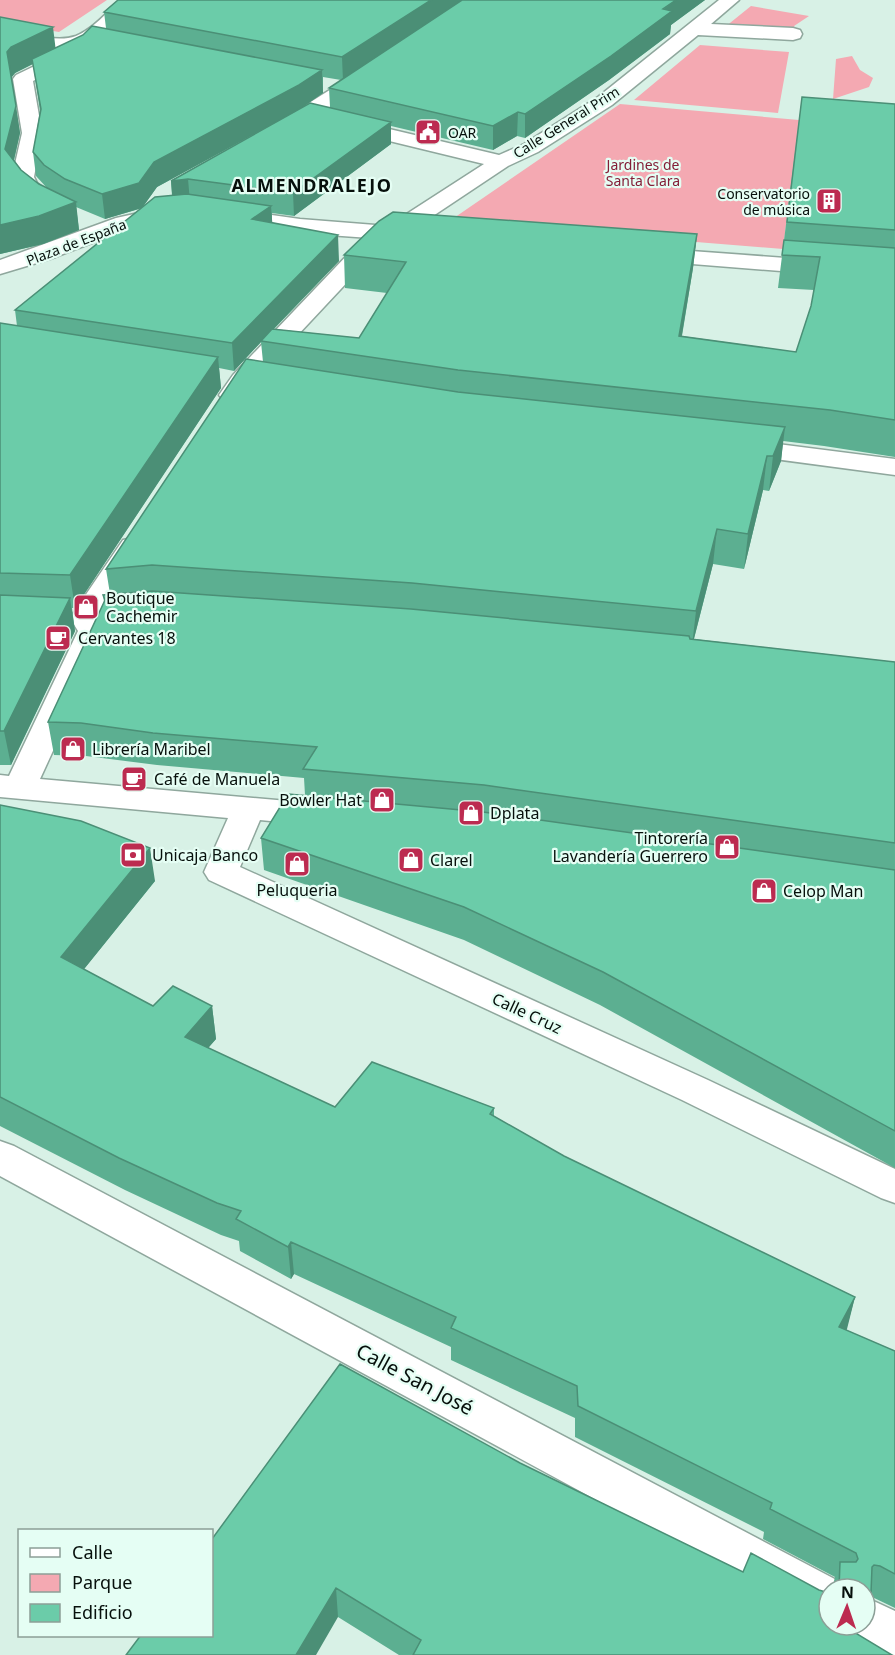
<svg xmlns="http://www.w3.org/2000/svg" width="895" height="1655" font-family="'Noto Sans',sans-serif">
<rect width="100%" height="100%" fill="#d8f1e6"/>
<path fill="#f4a9b2" d="M0 0H107L59 32 0 22Z
M751 6 809 16 794 26 796 30 725 27Z
M700 45 789 52 778 113 634 100Z
M852 56 860 70 873 78 869 87 833 99 836 59Z
M620 104 799 120 783 249 448 222Z"/>
<g fill="none" stroke-linecap="round" stroke-linejoin="round">
<g stroke="#8fa79d" stroke-width="3">
<path id="minor" d="M121 0H141C128 18 98 42 76 48L82 49 84 53 82 57 33 81 42 133 34 177 37 183 61 204 58 209C38 213 20 193 12 177L22 133 13 79 16 75 72 48 42 47 0 38V26C22 31 54 44 76 36 93 29 107 12 121 0Z
M719 0H739L711 24 793 28 800 30 802 34 800 38 793 40 698 35 612 105 538 152 508 166 409 232 407 239 397 240 369 259 251 385 241 400 232 403 223 400 219 395 233 375 353 249 370 238 300 233 229 223 221 221 218 216 221 211 229 209 300 219 388 226 484 164 340 129 337 125 340 121 347 119 499 155 524 144 598 97Z
M367 69 374 71 377 75 374 79 288 133H274L271 129 274 125 360 71Z
M166 207 174 209 177 214 174 219 131 228 50 259 0 274V260L116 218Z
M650 248 895 266V280L642 260 639 255 642 250Z
M738 439 895 459V475L729 453 725 447 729 441Z
M133 538 143 540 147 546 100 618 108 631 40 779 322 804 334 807 338 815 334 823 322 826 260 820 240 867 708 1080 895 1169V1203L881 1198 682 1100 209 880 204 872 228 818 0 797V775L9 776 78 631 70 618 123 540Z
M0 1141 14 1146 846 1585 847 1589H829V1624L812 1617 0 1176Z
M865 1597 895 1611V1655C876 1655 851 1643 843 1625H865Z"/>
</g>
<use href="#minor" fill="#fff" fill-rule="evenodd"/>
</g>
<path fill="#5caf91" fill-rule="evenodd" d="M118 0H705L671 25 670 34 609 80 525 138 517 136 493 150 391 126V144L294 216 272 213V223L339 261 274 329 359 338 387 293 345 288 344 255 697 234 693 268 682 336 796 352 811 306 814 290 778 288 802 97 895 230V457L824 446 783 441 781 461 769 491 763 490 744 569 713 564 694 639 895 662V1168L600 1005 464 940 264 870 261 838 305 795 304 778 157 765 86 756 54 755 48 722 104 602 103 595 110 594 106 569 263 362 261 342 234 371 219 368 221 388 75 608H72L75 631 11 765H0V323L17 326 15 310 172 196 171 181 275 123 157 187 142 208 105 219 76 207 79 230 43 244 0 254V17L55 48 106 28 104 12ZM33 64 40 111 33 152 36 176 47 188 39 184 21 170 14 160 20 133 11 78 15 73ZM323 77 341 80 329 88 330 107 304 106 323 93Z
M0 805 155 881 84 969 153 1006H212L216 1039 208 1048 335 1107 494 1108V1116L564 1156 855 1297 846 1330 895 1351V1608L870 1596 865 1611V1589H832L835 1577 763 1539 764 1532 575 1437V1418L451 1360V1347L294 1274 291 1279 240 1251 239 1241 221 1235 125 1190 0 1126Z
M520 1463 743 1572 819 1590 857 1634 892 1655H399L338 1617 126 1655Z"/>
<path fill="#4b8f76" d="M431 0H466L343 81 342 57Z
M676 0H705L671 25 670 34 609 80 525 138V114Z
M53 27 56 52 15 73 11 78 7 52 11 47Z
M322 70 323 93 300 109 157 187 142 208 105 219 102 194 154 162Z
M16 106 20 133 10 177 5 149Z
M518 112 517 136 493 150V126Z
M391 122V144L294 216 293 193Z
M188 179 190 202 173 204 171 181Z
M76 202 79 230 43 244 0 254V225Z
M271 206 273 232 252 219Z
M697 234 693 268 676 370 679 336Z
M338 235 339 261 262 341H261V342L234 371 232 343Z
M218 357 221 388 75 608 70 575Z
M785 427 781 461 769 491 773 456Z
M767 456 763 490 744 569 748 534Z
M717 529 713 564 692 646 696 611Z
M70 598 75 631 11 765 4 731Z
M150 848 155 881 68 989 61 957Z
M212 1006 216 1039 189 1070 185 1037Z
M291 1242 294 1274 291 1279 288 1247Z
M855 1297 847 1329 832 1359 839 1327Z
M336 1588 338 1617 316 1655H296Z"/>
<path fill="#6bcca9" stroke="#4b8f76" stroke-width="1.5" d="M118 0H431L342 57 104 12Z
M462 0H676L663 9 672 11 611 56 525 114 518 112 493 126 329 88Z
M0 17 53 27 11 47 7 52 16 106 5 149 21 170 39 184 76 202 39 216 0 225Z
M92 26 322 70 299 85 154 162 139 183 102 194 65 179 44 165 33 152 41 109 32 59 83 35Z
M802 97 895 104V230L787 222Z
M310 103 391 122 293 193 188 179 171 181Z
M187 194 271 206 252 219 338 235 232 343 15 310 155 197Z
M393 212 697 234 679 336 796 352 811 306 820 257 782 255 784 240 895 248V420L830 410 458 370 261 341 272 329 359 338 406 262 344 255 379 221Z
M0 323 218 357 70 575 0 573Z
M246 359 458 392 785 427 773 456H767L748 534 717 529 696 611 412 583 152 565 106 569Z
M152 591 411 609 689 636 690 639 895 662V843L484 785 303 769 317 747 153 733 81 723 48 722 105 600 103 595Z
M0 595 70 598 4 731H0Z
M288 794 483 812 895 870V1131L603 972 464 907 261 838Z
M0 805 81 821 150 848 61 957 153 1006 173 986 212 1006 185 1037 335 1107 372 1062 494 1108 490 1114 564 1156 855 1297 839 1327 895 1351V1574L880 1566 874 1565 872 1567 871 1593 865 1594V1589H839L840 1562H856L858 1559 856 1553 770 1509 772 1503 578 1406 577 1386 451 1328 456 1317 291 1242 288 1247 236 1219 241 1211 217 1203 119 1158 0 1097Z
M340 1364 520 1463 743 1572 751 1553 819 1590 829 1593V1625H860L857 1634 892 1655H413L421 1640 336 1588 296 1655H126L141 1635H212V1539Z"/>
<defs>
<g id="civic-square" transform="scale(1.35)"><rect x="-9" y="-9" width="18" height="18" rx="4" fill="#bc2b50" stroke="#e5fef4"/><path d="M-.6-6.5H3V-4.5H.6V-3L4-1V1h2V6H-6V1h2V-1L-.6-3ZM-1.2 2.5V6h2.4V2.5Z" fill="#fff"/></g>
<g id="building-square" transform="scale(1.35)"><rect x="-9" y="-9" width="18" height="18" rx="4" fill="#bc2b50" stroke="#e5fef4"/><path d="M-4-6H4V6H1V3H-1V6H-4ZM-2.5-4.3h1.7v1.8h-1.7ZM.8-4.3h1.7v1.8H.8ZM-2.5-1h1.7V.8h-1.7ZM.8-1h1.7V.8H.8Z" fill="#fff"/></g>
<g id="shop-square" transform="scale(1.35)"><rect x="-9" y="-9" width="18" height="18" rx="4" fill="#bc2b50" stroke="#e5fef4"/><path d="M-5-2.5h2.3a2.7 3.5 0 0 1 5.4 0H5L5.5 6h-11ZM-1.5-2.5h3a1.5 2.3 0 0 0-3 0Z" fill="#fff"/></g>
<g id="cafe-square" transform="scale(1.35)"><rect x="-9" y="-9" width="18" height="18" rx="4" fill="#bc2b50" stroke="#e5fef4"/><path d="M-5.5-4.5H6V0H3Q3 3.5 0 3.5H-2.5Q-5.5 3.5-5.5 0ZM3-3.2v2h1.7v-2ZM-6 4.5H4V6H-6Z" fill="#fff"/></g>
<g id="bank-square" transform="scale(1.35)"><rect x="-9" y="-9" width="18" height="18" rx="4" fill="#bc2b50" stroke="#e5fef4"/><path d="M-6-4H6V4H-6ZM0-2.3a2.3 2.3 0 1 0 0 4.6a2.3 2.3 0 1 0 0-4.6Z" fill="#fff"/></g>
</defs>
<g fill-rule="evenodd">
<use href="#civic-square" x="428" y="132"/>
<use href="#building-square" x="829" y="201"/>
<use href="#shop-square" x="86" y="607"/>
<use href="#cafe-square" x="58" y="638"/>
<use href="#shop-square" x="73" y="749"/>
<use href="#cafe-square" x="134" y="779"/>
<use href="#shop-square" x="382" y="800"/>
<use href="#shop-square" x="471" y="813"/>
<use href="#shop-square" x="727" y="847"/>
<use href="#bank-square" x="133" y="855"/>
<use href="#shop-square" x="411" y="860"/>
<use href="#shop-square" x="297" y="864"/>
<use href="#shop-square" x="764" y="891"/>
</g>
<g text-anchor="middle" dominant-baseline="central" stroke-width="4.5" stroke-linejoin="round" paint-order="stroke">
<g font-size="14" fill="#07100c" stroke="#e5fef4">
<text transform="translate(566 122) rotate(-32)">Calle General Prim</text>
<text transform="translate(76 242) rotate(-21)">Plaza de España</text>
</g>
<g font-size="14" fill="#07100c" stroke="#e5fef4" text-anchor="start">
<text x="448" y="132">OAR</text>
<text x="810" y="193" text-anchor="end">Conservatorio<tspan x="810" dy="16">de música</tspan></text>
</g>
<g font-size="14" fill="#841e37" stroke="#e5fef4">
<text x="643" y="164">Jardines de<tspan x="643" dy="16">Santa Clara</tspan></text>
</g>
<g font-size="16" fill="#07100c" stroke="#e5fef4" text-anchor="start">
<text x="106" y="598">Boutique<tspan x="106" dy="18">Cachemir</tspan></text>
<text x="78" y="638">Cervantes 18</text>
<text x="92" y="749">Librería Maribel</text>
<text x="154" y="779">Café de Manuela</text>
<text x="362" y="800" text-anchor="end">Bowler Hat</text>
<text x="490" y="813">Dplata</text>
<text x="708" y="838" text-anchor="end">Tintorería<tspan x="708" dy="18">Lavandería Guerrero</tspan></text>
<text x="152" y="855">Unicaja Banco</text>
<text x="430" y="860">Clarel</text>
<text x="297" y="890" text-anchor="middle">Peluqueria</text>
<text x="783" y="891">Celop Man</text>
</g>
<g font-size="16" fill="#07100c" stroke="#e5fef4">
<text transform="translate(527 1013) rotate(25)">Calle Cruz</text>
</g>
<g font-size="18" font-weight="bold" letter-spacing="1.5" fill="#07100c" stroke="#e5fef4">
<text x="312" y="185">ALMENDRALEJO</text>
</g>
<g font-size="20" fill="#07100c" stroke="#e5fef4">
<text transform="translate(415 1379) rotate(28)">Calle San José</text>
</g>
</g>
<rect x="18" y="1529" width="195" height="108" fill="#e5fef4" stroke="#8c9f97" stroke-width="1.5"/>
<rect x="30" y="1548" width="30" height="9" fill="#ffffff" stroke="#8c9f97" stroke-width="1.5"/>
<text x="72" y="1559" font-size="18" fill="#07100c">Calle</text>
<rect x="30" y="1574" width="30" height="18" fill="#f4a9b2" stroke="#8c9f97" stroke-width="1.5"/>
<text x="72" y="1589" font-size="18" fill="#07100c">Parque</text>
<rect x="30" y="1604" width="30" height="18" fill="#6bcca9" stroke="#8c9f97" stroke-width="1.5"/>
<text x="72" y="1619" font-size="18" fill="#07100c">Edificio</text>
<g transform="translate(847 1607) rotate(2)"><circle r="28" fill="#e5fef4" stroke="#8c9f97" stroke-width="1.5"/>
<path d="M0-4.5L10 22L0 15L-10 22Z" fill="#bc2b50"/>
<text y="-9" font-size="16" font-weight="bold" text-anchor="middle" fill="#07100c">N</text>
</g>
</svg>
